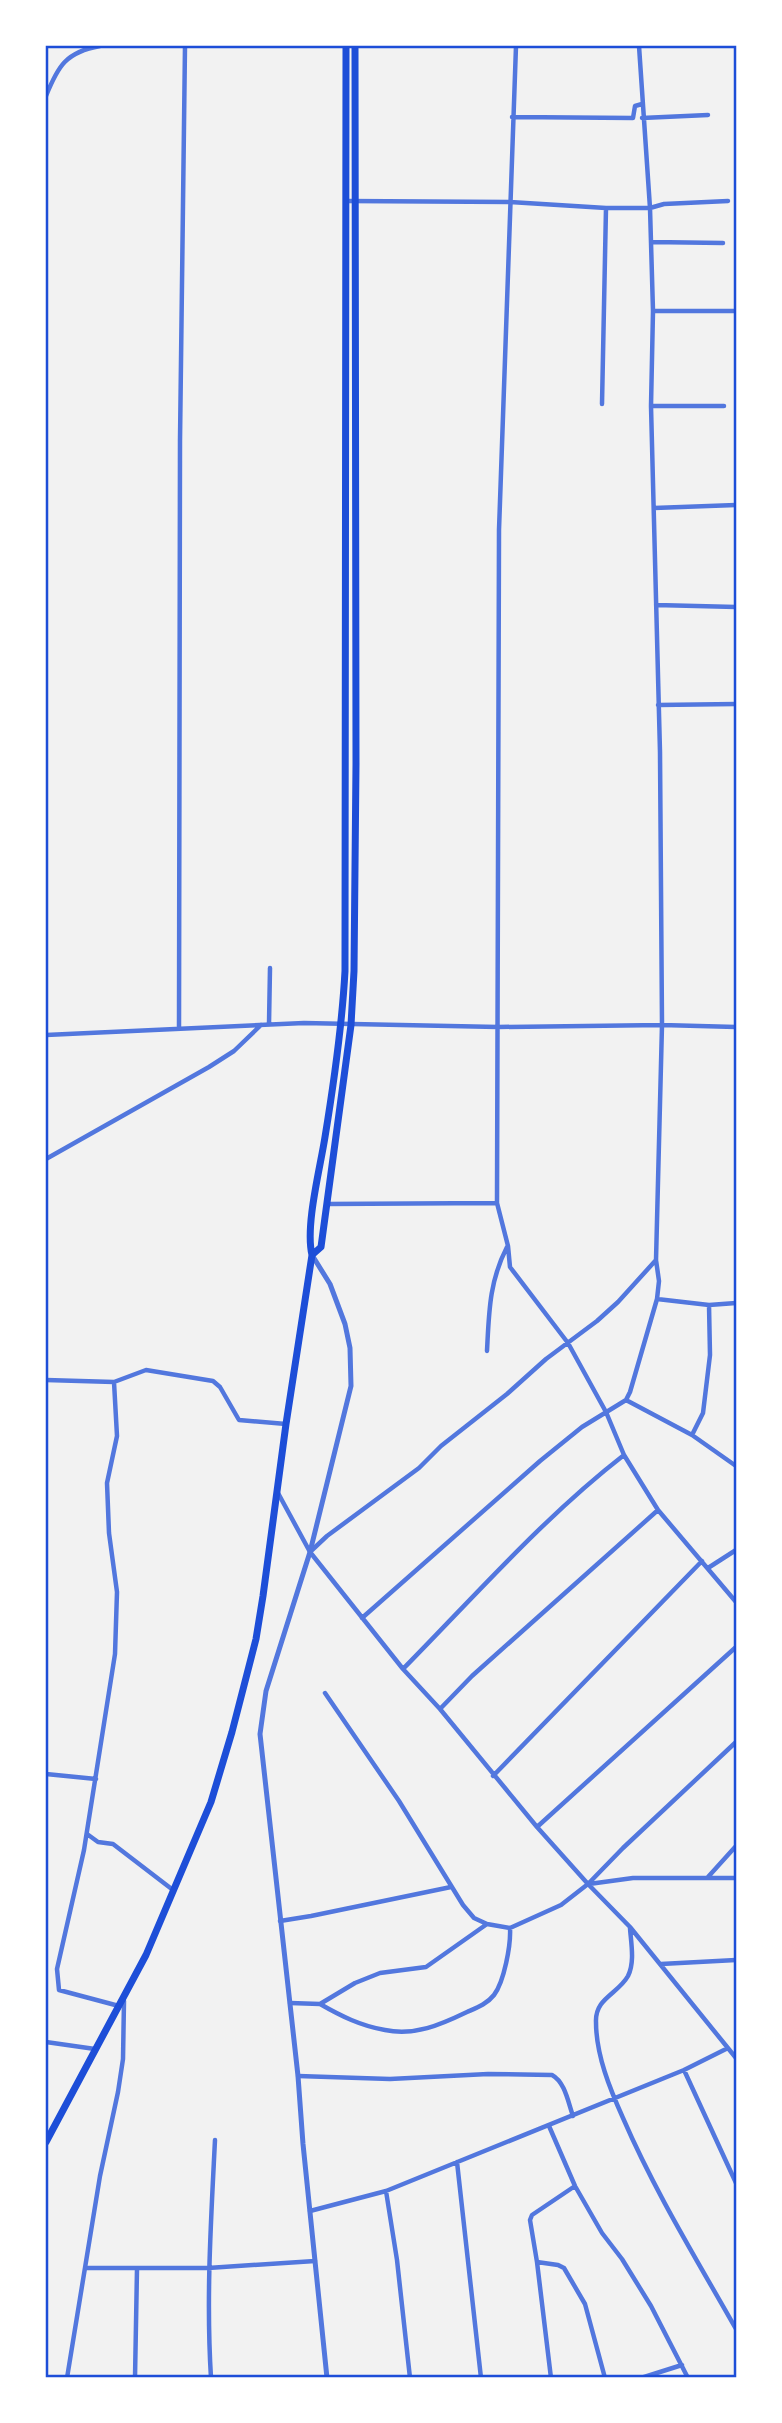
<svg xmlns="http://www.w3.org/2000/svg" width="782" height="2423" font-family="'Archivo Narrow',sans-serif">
<rect width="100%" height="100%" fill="#f2f2f2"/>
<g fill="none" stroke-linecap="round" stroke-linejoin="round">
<path stroke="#5277de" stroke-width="4.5" d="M516 46 499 530 497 1203 508 1246 510 1267 568 1343 606 1412 624 1455 658 1510 736 1602
M639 46 650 208 664 204 728 201
M46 96C58 66 66 52 100 46
M512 117 633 118 635 106 642 104
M642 118 708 115
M347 201 510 202 606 208H650L653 311 651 406 660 752 662 1025 656 1260 659 1281 657 1299 630 1392 626 1400 582 1427 540 1461 362 1618
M651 242 723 243
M653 311H736
M602 404 606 208
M651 406H724
M654 508 736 505
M656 605 736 607
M658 705 736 704
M269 1024 270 968
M179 1029 180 441 185 46
M46 1035 304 1023 498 1027 662 1025 736 1027
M46 1159 209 1067 234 1051 261 1025
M327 1204 497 1203
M657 1299 709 1305 710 1355 703 1413 692 1435
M709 1305 736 1303
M487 1351C489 1313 489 1282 507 1247
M46 1380 114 1382
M626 1400 692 1435 736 1466
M278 1493 310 1552 403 1669 440 1709 537 1827 588 1884 630 1927 736 2058
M311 1551 327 1536 419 1468 441 1446 507 1394 546 1359 597 1321 618 1302 656 1260
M708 1568 736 1550
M403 1669C475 1596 543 1518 624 1455
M325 1693 399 1801 463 1905 474 1918 487 1924 510 1928 561 1905 588 1884 623 1848 736 1742
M440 1709 472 1676 658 1510
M46 1774 96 1779
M493 1776 702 1561
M537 1827 736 1647
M87 1834 98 1842 113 1844 173 1890
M708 1877 736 1846
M589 1884 633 1878H736
M280 1921 311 1916 451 1887
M630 1928C631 1943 635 1962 628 1976 618 1994 595 1998 596 2022 596 2055 610 2089 623 2118 655 2192 697 2260 736 2329
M661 1964 736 1960
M290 2003 320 2004 355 1983 380 1973 426 1967 487 1924
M320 2004C341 2016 361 2026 385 2030 415 2036 440 2025 467 2012 476 2008 487 2004 494 1995 504 1982 511 1945 510 1928
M119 2006 59 1990 57 1969 84 1850 115 1654 117 1592 109 1533 107 1483 117 1436 114 1382 146 1370 213 1381 220 1387 239 1420 286 1424
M46 2042 95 2049
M684 2070 736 2183
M298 2076 390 2079 488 2074 552 2075C565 2082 568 2102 573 2116
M549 2126 575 2186 602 2233 622 2259 651 2306 688 2378
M457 2162 481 2378
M386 2191 397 2260 410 2378
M310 2211 386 2191 684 2070 728 2048
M537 2262 558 2265 564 2268 585 2304 605 2378
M86 2268H208L315 2261
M67 2378 100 2176 118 2092 123 2059 124 2001
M135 2378 137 2269
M211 2378C206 2298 211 2220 215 2140
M551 2378 537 2262 530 2220 532 2215 575 2186
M641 2378 682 2365"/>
<path stroke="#5277de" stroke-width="5" d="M312 1255 330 1284 345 1324 350 1348 351 1386 310 1552 266 1691 260 1734 298 2076 303 2144 327 2378"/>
<path stroke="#1d4ed8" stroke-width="7" d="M312 1255 321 1247 351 1025 354 971 356 764 355 46
M46 2142 146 1955 211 1802 232 1732 256 1639 263 1596 286 1424 312 1255C305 1226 320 1169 325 1137 334 1082 342 1027 345 971L346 46"/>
</g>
<rect width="782" height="2423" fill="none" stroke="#ffffff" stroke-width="94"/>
<rect x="47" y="47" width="688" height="2329" fill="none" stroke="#1d4ed8" stroke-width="2.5"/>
</svg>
